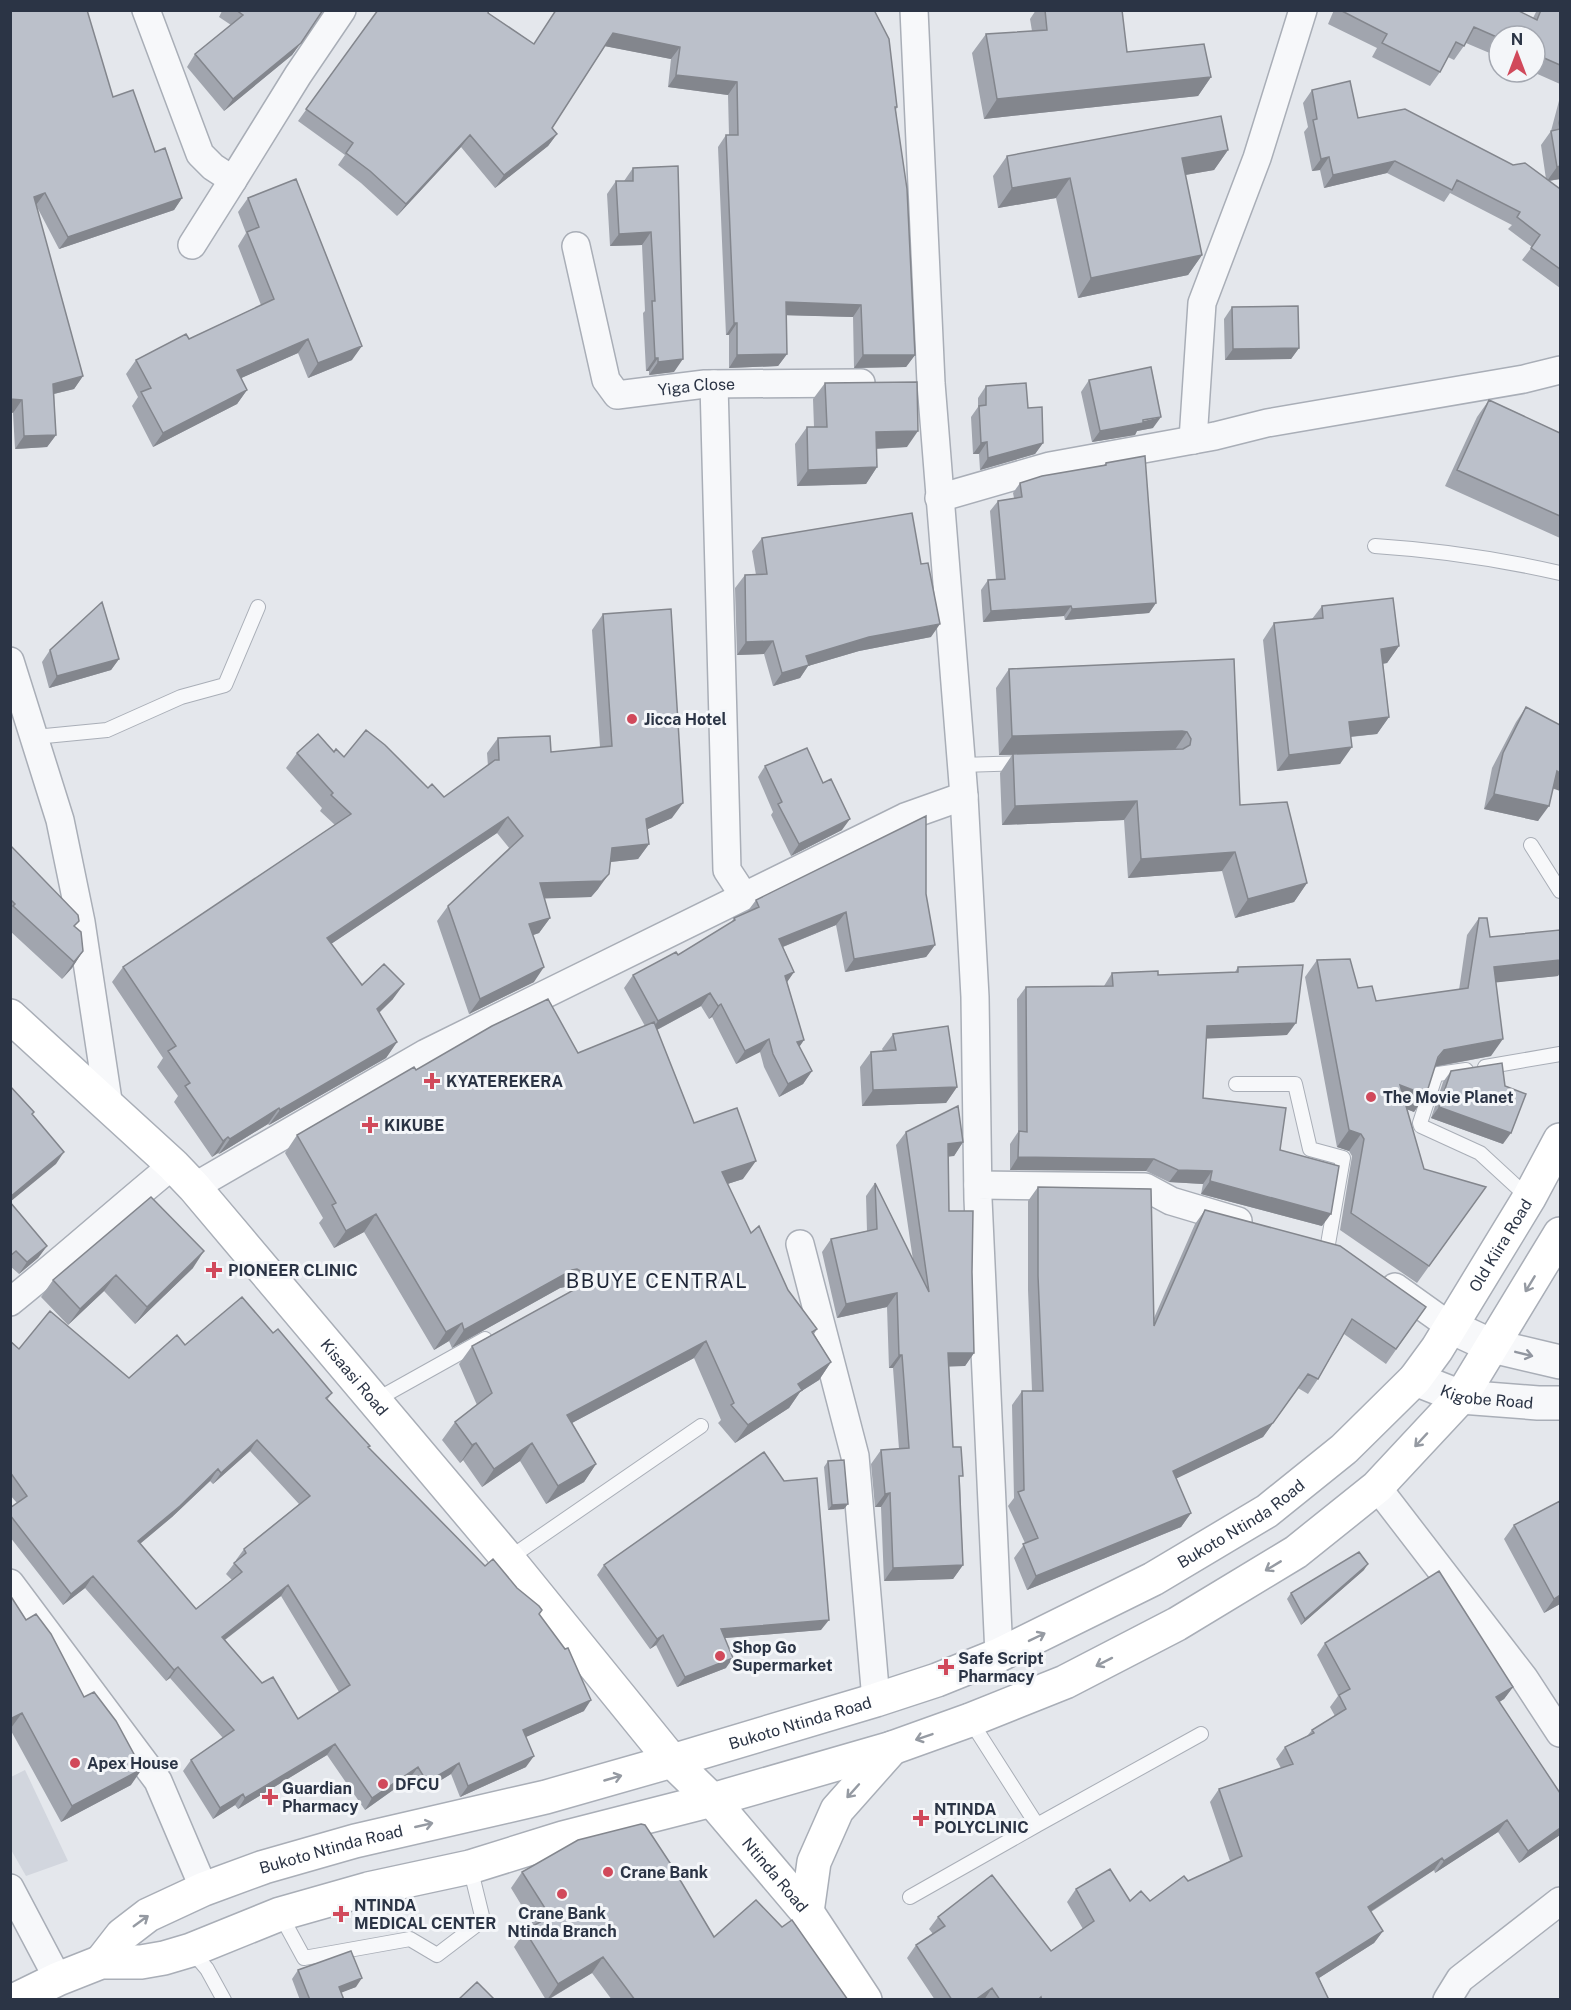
<svg xmlns="http://www.w3.org/2000/svg" width="1571" height="2010" font-family="'Public Sans',sans-serif">
<rect width="100%" height="100%" fill="#e4e7ec"/>
<path fill="#d2d6de" d="M25 1770 68 1861 26 1876 10 1848 11 1777Z"/>
<g fill="none" stroke-linecap="round" stroke-linejoin="round">
<g stroke="#a9aeb7" stroke-width="16">
<path id="service" d="M1375 546C1437 550 1499 559 1560 573
M35 737 107 730 181 697 225 685 258 607
M961 765 1022 763
M1531 845 1560 891
M1485 1067 1560 1054
M1466 1070 1438 1074 1435 1077 1420 1123 1421 1126 1480 1153 1529 1198
M1236 1084H1295L1310 1149 1343 1158 1328 1244
M374 1401 485 1339
M508 1559 701 1426
M970 1720 1037 1825 1201 1734
M910 1897 1037 1825
M280 1914 304 1958 410 1939 437 1955 483 1920 470 1867
M191 1950 207 1969 224 2000"/>
</g>
<g stroke="#a9aeb7" stroke-width="30">
<g id="minor">
<path d="M146 10 200 154 213 167 233 180 298 75 342 10"/>
<path d="M914 10 931 383 964 796 975 997 978 1199 999 1655"/>
<path d="M192 245 233 180"/>
<path id="s1" d="M576 246 606 380 617 395 705 384 861 383"/>
<path d="M714 384 727 870 744 896"/>
<path d="M1193 440 1202 303 1257 158 1303 10"/>
<path d="M939 498 1050 466 1215 436 1267 423 1524 379 1560 370"/>
<path d="M10 661 60 820 81 922 109 1107"/>
<path d="M978 1185 1145 1187 1171 1201 1238 1221"/>
<path d="M194 1187 426 1053 905 817 964 796"/>
<path d="M800 1244 855 1456 876 1700"/>
<path d="M1395 1287 1451 1327"/>
<path d="M10 1302C66 1257 118 1210 173 1165"/>
<path d="M1377 1487 1524 1678 1560 1733"/>
<path d="M10 1583 158 1781 204 1889"/>
<path d="M10 1888 58 1979"/>
<path d="M1447 2000 1460 1979 1560 1901"/>
</g>
</g>
<g stroke="#a9aeb7" stroke-width="36">
<g id="tertiary">
<path d="M1451 1327 1492 1346 1560 1362"/>
<path id="s2" d="M1415 1379 1461 1397 1538 1403H1560"/>
</g>
</g>
<g stroke="#a9aeb7" stroke-width="36">
<g id="secondary">
<path id="s3" d="M10 1016 173 1165 194 1187 508 1559 672 1761 712 1800 807 1912 865 2000"/>
<path d="M807 1912 814 1862 837 1810 892 1748"/>
<path id="s4" d="M101 1962 122 1935 148 1915 204 1889 264 1867 355 1841 546 1797 672 1761 876 1700 937 1680 999 1655 1153 1579 1267 1511 1344 1449 1415 1379 1437 1349 1529 1198 1560 1140"/>
<path d="M15 2000 58 1979 101 1962H141L164 1958 191 1950 280 1914 368 1889 470 1867 563 1838 712 1800 892 1748 970 1720 1065 1682 1177 1624 1296 1552 1377 1487 1461 1397 1560 1234"/>
</g>
</g>
<use href="#service" stroke="#f7f8fa" stroke-width="14"/>
<use href="#minor" stroke="#f7f8fa" stroke-width="27"/>
<use href="#tertiary" stroke="#f7f8fa" stroke-width="33"/>
<use href="#secondary" stroke="#fff" stroke-width="33"/>
</g>
<path fill="#a1a5ae" fill-rule="evenodd" d="M10 10 113 97 155 152 182 198 174 210 59 249 36 205 83 376 74 389 54 394 56 435 47 447 15 449 13 413Z
M221 10H323L292 55 224 111 187 67 195 54 231 25 219 17 222 11Z
M378 10 488 13 534 44 556 10 897 107 896 110 915 355 906 367 854 368 853 317 786 315 787 354 778 366 729 368V335H726L718 147 726 135H729L728 95 668 87 671 59 605 46 552 128 557 134 548 146 495 188 461 147 397 216 361 183 338 165 345 155 298 121Z
M1036 10H1045L1127 52 1211 77 1198 96 984 119 972 53 986 34 1032 31 1030 19Z
M1334 10H1517L1533 18 1537 10H1560V84L1533 72H1535V36H1499V57L1466 43 1454 60 1448 57 1440 72 1430 86 1372 57 1377 48 1328 24Z
M1312 90 1358 118 1513 165 1546 179 1541 145 1551 131 1560 97V179L1549 181 1560 189V288L1522 260 1532 247 1508 229 1512 225 1450 193 1444 202 1387 173 1324 188 1320 170 1312 171 1304 132 1308 127 1303 103Z
M1228 150 1214 170 1185 175 1202 255 1188 275 1078 298 1056 198 998 208 993 176 1007 156Z
M678 166 674 372 649 375V371H646L643 313 645 311 642 245 610 246 607 194 616 181H624L633 168Z
M248 198 352 360 308 378 298 353 241 378 247 390 237 404 153 447 132 406 138 397 126 374 136 360 189 339 261 305 238 246 246 233 238 212Z
M1232 307 1299 348 1291 359 1225 360 1224 319Z
M1089 380 1153 428 1137 431 1135 435 1092 442 1081 392Z
M825 383 907 447 877 449V467L866 484 797 486 795 444 807 427H814L813 399Z
M986 386 1028 408 1043 443 1035 454 980 470 979 454H973L971 417 978 407V398Z
M1489 400 1560 433V538L1445 486 1477 417Z
M1106 463 1156 603 1149 613 1065 620 1064 616 983 622 981 590 988 580 996 579 990 511 998 501 1014 498 1013 493 1020 483 1104 465Z
M762 538 931 637 859 651 808 666 800 678 773 686 764 654 737 655 735 588 745 575H756L752 551Z
M1322 606 1399 646 1387 663 1383 664 1389 717 1377 734 1351 737 1340 764 1277 771 1263 640 1274 623 1312 619Z
M603 614 672 818 647 829 649 844 638 859 610 862 598 889 591 897 544 898 550 918 539 933 533 935 534 982 469 1014 437 921 448 906 510 849 497 833 331 944 362 985 393 999 379 1013 397 1042 386 1058 269 1125 268 1124 219 1154 218 1153 212 1157 174 1102 178 1096 157 1067 163 1058 112 982 123 967 335 825 320 811 322 808 286 768 297 753 334 752 344 757 428 788 444 797 488 766 487 753 498 738 551 752 600 747 592 630Z
M50 650 119 659 111 670 49 688 42 662Z
M1234 659 1240 805 1307 883 1294 902 1235 918 1222 871 1128 878 1124 820 1002 825 1000 773 1012 755H999L996 688 1009 669Z
M1526 707 1553 789 1538 821 1484 809 1492 768 1516 722Z
M765 766 842 830 791 856 771 815 773 812 758 777Z
M10 845 75 927 83 951 72 968 62 979 10 931Z
M926 894 935 945 926 957 845 972 836 925 783 947 794 972 787 982 804 1040 799 1047 812 1071 803 1084 779 1097 764 1067 760 1052 736 1064 712 1017 709 1019 701 1006 657 1030 694 1123 743 1179 727 1184 751 1233 788 1290 817 1329 814 1334 831 1362 819 1380 800 1392 789 1408 735 1443 718 1423 721 1420 694 1358 572 1423 596 1464 584 1482 546 1504 520 1461 482 1487 463 1460 460 1463 442 1440 455 1422 477 1405 459 1364 472 1346 572 1291 565 1287 560 1288 452 1348 449 1341 434 1350 364 1232 334 1248 319 1223 323 1218 285 1153 297 1135 416 1070 578 1053 645 1026 624 988 633 975 678 955 731 923 734 918 747 912 756 900Z
M1479 918 1490 937 1558 976 1496 982 1491 1056 1435 1067 1414 1112 1407 1109 1424 1169 1486 1187 1417 1283 1340 1230 1352 1156 1349 1151 1337 1147 1305 977 1317 960 1376 1001 1459 990 1467 935Z
M1238 967 1287 1035 1206 1038 1203 1098 1280 1150 1322 1226 1201 1194 1203 1184 1169 1182 1146 1171 1010 1170V1144L1018 1132 1017 999 1026 987 1104 986 1112 973 1158 975 1235 972Z
M893 1034 957 1087 946 1103 862 1106 860 1067 871 1052 883 1051 882 1049Z
M1451 1071 1503 1144 1431 1118 1443 1082Z
M906 1132 963 1142 954 1156H948L949 1211 972 1272 974 1353 965 1366H949L953 1447 960 1481 963 1565 953 1579 884 1581 881 1507H875L871 1464 881 1450 899 1449 893 1368H889L887 1307 837 1318 822 1252 831 1239 867 1231 866 1196 875 1183 913 1260 896 1145Z
M1038 1187 1154 1318 1195 1224 1205 1210 1426 1307 1386 1364 1344 1334 1318 1379 1308 1394 1298 1388 1263 1437 1176 1478 1191 1513 1181 1527 1027 1590 1014 1558 1025 1543 1008 1506 1014 1498 1012 1405 1022 1391H1032L1028 1290V1201Z
M10 1202 47 1246 38 1258 19 1274 10 1266Z
M193 1268 135 1324 104 1291 68 1325 41 1297 53 1280Z
M273 1333 332 1393 327 1400 368 1448 485 1566 539 1615 584 1711 525 1737 526 1767 460 1797 451 1774 420 1793 410 1778 365 1810 327 1755 238 1809 235 1805 213 1819 183 1771 191 1760 223 1738 170 1678 166 1681 85 1588 63 1605 10 1537V1508L17 1503 10 1495V1341L19 1349 129 1378 185 1345ZM250 1451 299 1504 244 1549 236 1560V1561L226 1574 232 1580 196 1609 140 1544 172 1517 210 1481 213 1484ZM281 1596 339 1692 298 1719 262 1683 225 1640Z
M828 1461 844 1509 828 1510 824 1467Z
M1514 1525 1560 1604 1544 1613 1504 1539Z
M604 1565 821 1630 725 1638 726 1668 677 1687 656 1645 650 1649 597 1575Z
M1364 1570 1301 1625 1287 1599 1291 1593Z
M10 1595 26 1620 84 1697 131 1785 61 1822 10 1729Z
M1325 1643 1513 1687 1504 1699 1499 1702 1560 1835 1519 1863 1498 1832 1435 1873 1434 1870 1371 1912 1383 1931 1374 1943 1319 1978 1329 2000H935L907 1958 916 1945 933 1934 929 1929 938 1917 1051 1951 1083 1929 1067 1902 1076 1889 1130 1901H1150L1188 1881 1230 1861 1210 1802 1219 1789 1281 1768 1276 1759 1285 1747 1307 1736 1312 1730 1335 1716 1330 1707 1338 1696 1317 1655Z
M522 1872 714 1937 848 2000H612L592 1973 548 2000H546L514 1947 525 1931 534 1926 511 1888Z
M298 1970 356 1987 341 1992 344 2000H300L292 1979Z"/>
<path fill="#83868d" d="M613 33 680 47 671 59 604 46Z
M301 43 292 55 224 111 233 99Z
M676 75 737 82 728 95 668 87Z
M1211 77 1198 96 984 119 997 99Z
M557 134 548 146 495 188 504 175Z
M470 135 461 147 397 216 406 204Z
M1228 150 1214 170 1168 178 1182 158Z
M1329 157 1320 170 1312 171 1321 159Z
M1395 161 1387 173 1324 188 1333 175Z
M1560 166V179L1547 181 1557 167Z
M1070 178 1056 198 998 208 1012 188Z
M45 193 36 205 34 197Z
M182 198 174 210 59 249 68 237Z
M651 232 642 245 610 246 619 234Z
M1202 255 1188 275 1078 298 1091 278Z
M786 302 861 305 853 317 777 315Z
M734 323H737L729 335H726Z
M308 339 298 353 228 384 237 370Z
M362 346 352 360 308 378 318 363Z
M1299 348 1291 359 1225 360 1233 349Z
M787 354 778 366 729 368 737 355Z
M863 355H915L906 367 854 368Z
M655 358H658L649 371H646Z
M683 359 674 372 649 375 658 362Z
M83 376 74 389 45 396 53 384Z
M247 390 237 404 153 447 163 433Z
M10 399 22 400 13 413 10 412Z
M1161 417 1153 428 1137 431 1135 435 1092 442 1100 431Z
M918 431 907 447 865 449 876 432Z
M56 435 47 447 15 449 24 436Z
M987 442 979 454H973L981 443Z
M1043 443 1035 454 980 470 988 458Z
M877 467 866 484 797 486 808 470Z
M1156 603 1149 613 1065 620 1072 609Z
M1071 606 1064 616 983 622 991 611Z
M940 624 931 637 859 651 808 666 800 678 773 686 782 673 806 656 869 637Z
M773 641 764 654 737 655 746 642Z
M1399 646 1387 663 1369 665 1381 649Z
M119 659 111 670 49 688 57 676Z
M1389 717 1377 734 1337 738 1349 722Z
M1182 731 1187 732 1174 751 1169 750 999 755 1012 736Z
M1352 747 1340 764 1277 771 1289 755Z
M1557 771 1560 773V791L1546 786Z
M1494 794 1549 806 1538 821 1484 809Z
M1137 801 1124 820 1002 825 1015 806Z
M683 803 672 818 635 835 646 819Z
M508 817 497 833 316 954 327 938Z
M850 819 842 830 791 856 799 844Z
M649 844 638 859 601 863 612 848Z
M1235 852 1222 871 1128 878 1141 859Z
M609 874 598 889 591 897 529 899 540 883Z
M1307 883 1294 902 1235 918 1248 899Z
M846 912 836 925 770 952 779 939Z
M550 918 539 933 519 940 529 924Z
M935 945 926 957 845 972 854 959Z
M83 951 72 968 62 979 74 962Z
M1560 960V973L1558 976 1482 984 1494 967Z
M544 967 534 982 469 1014 480 999Z
M794 972 785 985V976Z
M404 984 393 999 366 1025 377 1009Z
M710 993 701 1006 649 1034 658 1021Z
M721 1004 712 1017 709 1019 718 1006Z
M1296 1023 1287 1035 1198 1039 1207 1026Z
M769 1039 760 1052 736 1064 745 1051Z
M1503 1039 1491 1056 1432 1067 1444 1050Z
M804 1040 795 1053 797 1042Z
M397 1042 386 1058 269 1125 280 1110Z
M812 1071 803 1084 779 1097 788 1084Z
M1400 1085 1426 1095 1414 1112 1388 1102Z
M957 1087 946 1103 862 1106 873 1090Z
M1439 1107 1511 1133 1503 1144 1431 1118Z
M279 1108 268 1124 219 1154 230 1139Z
M1349 1130 1361 1134 1349 1151 1337 1147Z
M228 1137 218 1153 212 1157 223 1141Z
M963 1142 954 1156 938 1158 948 1144Z
M64 1152 56 1164 10 1202V1197Z
M1018 1157 1154 1159 1146 1171 1010 1170Z
M756 1161 743 1179 709 1190 722 1172Z
M1178 1170 1212 1171 1203 1184 1169 1182Z
M1210 1181 1331 1214 1322 1226 1201 1194Z
M376 1214 364 1232 334 1248 346 1231Z
M47 1246 38 1258 19 1274 27 1262Z
M204 1251 193 1268 135 1324 147 1307Z
M577 1269 565 1287 560 1288 452 1348 464 1330 572 1270Z
M116 1275 104 1291 68 1325 80 1309Z
M897 1293 887 1307 837 1318 846 1304Z
M462 1323 449 1341 434 1350 446 1332Z
M706 1341 694 1358 555 1432 567 1415Z
M948 1353H974L965 1366 939 1367Z
M899 1355H902L893 1368H889Z
M831 1362 819 1380 800 1392 789 1408 735 1443 748 1425 798 1384Z
M1308 1374 1263 1437 1163 1485 1173 1471Z
M257 1440 250 1451 213 1484 221 1473Z
M476 1443 463 1460 460 1463 472 1445Z
M532 1443 520 1461 482 1487 494 1469Z
M596 1464 584 1482 546 1504 558 1486Z
M218 1469 210 1481 172 1517 130 1552 138 1541Z
M890 1493 881 1507H875L885 1494Z
M848 1504 844 1509 828 1510 832 1505Z
M1191 1513 1181 1527 1027 1590 1036 1576Z
M1368 1564 1364 1570 1301 1625 1305 1619Z
M963 1565 953 1579 884 1581 893 1568Z
M93 1576 85 1588 63 1605 71 1594Z
M288 1585 281 1596 214 1648 222 1637Z
M1560 1595V1604L1544 1613 1554 1599Z
M829 1620 821 1630 714 1639 721 1629Z
M663 1635 656 1645 650 1649 657 1639Z
M733 1658 726 1668 677 1687 685 1677Z
M178 1667 170 1678 166 1681 174 1670Z
M1513 1687 1504 1699 1487 1710 1496 1697Z
M591 1700 584 1711 515 1742 523 1730Z
M22 1713 11 1728 10 1729V1720L12 1718Z
M335 1744 327 1755 238 1809 245 1798Z
M534 1756 526 1767 460 1797 468 1786Z
M459 1763 451 1774 420 1793 427 1782Z
M418 1767 410 1778 365 1810 372 1798Z
M142 1769 131 1785 61 1822 72 1806Z
M243 1794 235 1805 213 1819 220 1808Z
M1507 1820 1498 1832 1435 1873 1444 1861Z
M1560 1828V1835L1519 1863 1528 1851Z
M1442 1858 1434 1870 1359 1919 1368 1907Z
M1383 1931 1374 1943 1308 1985 1316 1973Z
M603 1957 592 1973 547 2000 558 1984Z
M362 1978 356 1987 333 1996 339 1987Z
M992 1988 984 2000H975Z"/>
<path fill="#bbc0ca" stroke="#83868d" stroke-width="1.5" fill-rule="evenodd" d="M10 10H87L113 97 133 90 155 152 165 148 182 198 68 237 45 193 34 197 83 376 53 384 56 435 24 436 22 400 10 399Z
M236 10H323L301 43 233 99 195 54 243 15Z
M378 10H489L488 13 534 44 556 10H874L889 39 897 107H895L907 189 915 355H863L861 305 786 302 787 354 737 355V323H734L726 135H738L737 82 676 75 680 47 613 33 552 128 557 134 504 175 470 135 406 204 370 171 346 153 353 143 306 109Z
M1045 10H1122L1127 52 1204 44 1211 77 997 99 986 34 1047 30Z
M1340 10H1517L1537 20 1541 10H1560V65L1535 54V36H1499V38L1474 27 1464 46 1456 42 1440 72 1382 43 1387 34Z
M1350 81 1358 118 1405 109 1513 165 1525 163 1560 189V269L1531 248 1540 235 1517 217 1520 212 1457 180 1452 190 1395 161 1333 175 1329 157 1321 159 1313 120 1317 119 1312 90Z
M1221 116 1228 150 1182 158 1202 255 1091 278 1070 178 1012 188 1007 156Z
M1560 118V166L1557 167 1551 131 1560 129 1559 123Z
M678 166 683 359 658 362V358H655L652 301H655L651 232 619 234 616 181H633V168Z
M296 179 362 346 318 363 308 339 237 370 247 390 163 433 141 392 151 388 136 360 186 334 189 339 274 299 247 232 259 227 248 198Z
M1298 306 1299 348 1233 349 1232 307Z
M1151 367 1161 417 1143 420V423L1100 431 1089 380Z
M917 382 918 431 876 432 877 467 808 470 807 427H827L825 383Z
M1026 383 1028 408 1042 407 1043 443 988 458 987 442 981 443 979 406 986 405V386Z
M1489 400 1560 433V516L1457 470Z
M1145 456 1156 603 1072 609 1071 606 991 611 988 580 1005 579 998 501 1022 497 1020 483 1042 476 1106 465V463Z
M912 513 921 564 928 563 940 624 869 637 806 656 809 665 782 673 773 641 746 642 745 575 767 574 762 538Z
M1393 598 1399 646 1381 649 1389 717 1349 722 1352 747 1289 755 1274 623 1323 618 1322 606Z
M102 602 119 659 57 676 50 650Z
M671 609 683 803 646 819 649 844 612 848 609 874 602 881 540 883 550 918 529 924 544 967 480 999 448 906 523 836 508 817 327 938 362 985 384 964 404 984 377 1009 397 1042 280 1110 279 1108 230 1139 228 1137 223 1141 185 1086 190 1083 168 1051 176 1046 123 967 351 814 331 795 333 793 297 753 318 734 334 752 336 749 344 757 366 730 385 745 428 788 432 784 444 797 495 760H499L498 738 550 736 551 752 612 746 603 614Z
M1234 659 1240 805 1287 802 1307 883 1248 899 1235 852 1141 859 1137 801 1015 806 1013 754 1183 749 1190 745 1191 739 1187 732 1182 731 1012 736 1009 669Z
M1526 707 1560 725V773L1557 771 1549 806 1494 794 1503 753Z
M807 748 823 783 831 779 850 819 799 844 778 804 782 802 765 766Z
M926 816V894L935 945 854 959 846 912 779 939 794 972 785 976 804 1040 797 1042 812 1071 788 1084 773 1054 769 1039 745 1051 721 1004 718 1006 710 993 658 1021 633 975 676 952 678 955 735 920 734 918 759 907 756 900Z
M10 845 78 915 79 921 74 926 81 932 83 951 74 962 13 906 15 904 10 899Z
M1479 918H1487L1490 937 1560 930V960L1494 967 1503 1039 1444 1050 1438 1057 1426 1095 1400 1085 1424 1169 1486 1187 1429 1266 1351 1213 1364 1139 1361 1134 1349 1130 1317 960 1350 959 1358 988 1372 986 1376 1001 1468 988Z
M1303 965 1296 1023 1207 1026 1203 1098 1286 1108 1280 1150 1339 1166 1331 1214 1210 1181 1212 1171 1178 1170 1154 1159 1018 1157 1019 1131 1027 1132 1026 987 1113 986 1112 973 1158 971V975L1238 972V967Z
M548 999 578 1053 654 1022 694 1123 737 1108 756 1161 722 1172 751 1233 759 1226 788 1290 817 1329 812 1332 831 1362 798 1384 802 1390 748 1425 731 1405 734 1403 706 1341 567 1415 596 1464 558 1486 532 1443 494 1469 476 1443 472 1445 455 1422 492 1393 472 1346 581 1286 585 1279 584 1273 577 1269 572 1270 464 1330 462 1323 446 1332 376 1214 346 1231 332 1205 336 1203 297 1135 414 1067 416 1070 492 1026Z
M948 1026 957 1087 873 1090 871 1052 896 1050 893 1034Z
M1502 1063 1505 1086 1526 1094 1511 1133 1439 1107 1451 1071Z
M10 1086 34 1112 32 1114 64 1152 10 1197Z
M958 1106 963 1142 948 1144 949 1211H973L972 1272 974 1353H948L953 1447H961L963 1476H959L963 1565 893 1568 890 1493 885 1494 881 1450 909 1448 902 1355H899L897 1293 846 1304 831 1239 877 1229 875 1183 929 1292 906 1132Z
M1038 1187 1151 1189 1154 1326 1205 1210 1340 1246 1426 1307 1396 1349 1352 1319 1318 1379 1308 1374 1273 1423 1173 1471 1191 1513 1036 1576 1023 1544 1038 1538 1018 1492 1024 1490 1022 1391H1043L1038 1276Z
M151 1197 204 1251 147 1307 116 1275 80 1309 53 1280Z
M10 1202 47 1246 27 1262 16 1251 10 1256Z
M242 1297 273 1333 278 1329 332 1393 326 1398 370 1446 368 1447 485 1566 493 1559 517 1588 539 1606 542 1610 539 1614 565 1649 568 1648 591 1700 523 1730 534 1756 468 1786 459 1763 427 1782 418 1767 372 1798 335 1744 245 1798 243 1794 220 1808 191 1760 234 1730 178 1667 174 1670 93 1576 71 1594 10 1515V1508L27 1496 10 1472V1341L19 1349 50 1311 129 1378 177 1335 185 1345ZM257 1440 310 1496 244 1549 246 1553 234 1563 242 1572 196 1609 138 1541 180 1506 218 1469 221 1473ZM288 1585 350 1685 298 1719 273 1677 262 1683 222 1637Z
M764 1452 784 1481 817 1478 829 1620 721 1629 733 1658 685 1677 663 1635 657 1639 604 1565Z
M844 1460 848 1504 832 1505 828 1461Z
M1560 1501V1595L1554 1599 1514 1525Z
M1359 1552 1368 1564 1305 1619 1291 1593Z
M1439 1571 1513 1687 1496 1697 1560 1793V1828L1528 1851 1507 1820 1444 1861 1442 1858 1368 1907 1383 1931 1316 1973 1329 2000H1042L1041 1997 1038 2000H1000L992 1988 975 2000H952L916 1945 945 1926 938 1917 992 1875 1051 1951 1094 1921 1076 1889 1110 1869 1130 1901 1141 1891 1150 1901 1184 1876 1188 1881 1242 1856 1219 1789 1293 1764 1285 1747 1314 1733 1312 1730 1346 1709 1339 1695 1350 1689 1325 1643Z
M10 1595 26 1620 36 1614 51 1634 84 1697 94 1692 116 1721 142 1769 72 1806 22 1713 12 1718 10 1716Z
M641 1824 645 1825 670 1863 714 1937 756 1900 782 1927 792 1920 848 2000H635L603 1957 558 1984 525 1931 550 1916 522 1872 578 1840Z
M351 1951 362 1978 339 1987 344 2000H310L298 1970Z
M477 1982 495 2000H458Z"/>
<defs><path id="oneway-shaft" d="M-6 0H5M1.5-3L5.5 0L1.5 3" fill="none" stroke-width="1.6" stroke-linecap="round" stroke-linejoin="round" transform="scale(1.5)"/></defs>
<g stroke="#959aa2">
<use href="#oneway-shaft" transform="translate(1530 1284) rotate(121)"/>
<use href="#oneway-shaft" transform="translate(1421 1440) rotate(133)"/>
<use href="#oneway-shaft" transform="translate(1273 1566) rotate(149)"/>
<use href="#oneway-shaft" transform="translate(1037 1637) rotate(-26)"/>
<use href="#oneway-shaft" transform="translate(1104 1662) rotate(153)"/>
<use href="#oneway-shaft" transform="translate(924 1737) rotate(161)"/>
<use href="#oneway-shaft" transform="translate(613 1778) rotate(-16)"/>
<use href="#oneway-shaft" transform="translate(853 1791) rotate(132)"/>
<use href="#oneway-shaft" transform="translate(424 1825) rotate(-13)"/>
<use href="#oneway-shaft" transform="translate(141 1921) rotate(-36)"/>
</g>
<use stroke="#9196a0" href="#oneway-shaft" transform="translate(1524 1354) rotate(14)"/>
<g fill="#d1495b" stroke="#f4f6f9" stroke-width="2">
<circle cx="632" cy="719" r="6"/>
<path d="M429 1072h6v6h6v6h-6v6h-6v-6h-6v-6h6z"/>
<circle cx="1371" cy="1097" r="6"/>
<path d="M367 1116h6v6h6v6h-6v6h-6v-6h-6v-6h6z"/>
<path d="M211 1261h6v6h6v6h-6v6h-6v-6h-6v-6h6z"/>
<circle cx="720" cy="1656" r="6"/>
<path d="M943 1658h6v6h6v6h-6v6h-6v-6h-6v-6h6z"/>
<circle cx="75" cy="1763" r="6"/>
<circle cx="383" cy="1784" r="6"/>
<path d="M267 1788h6v6h6v6h-6v6h-6v-6h-6v-6h6z"/>
<path d="M918 1809h6v6h6v6h-6v6h-6v-6h-6v-6h6z"/>
<circle cx="608" cy="1872" r="6"/>
<circle cx="562" cy="1894" r="6"/>
<path d="M338 1905h6v6h6v6h-6v6h-6v-6h-6v-6h6z"/>
</g>
<g text-anchor="middle" dominant-baseline="central" stroke-width="6" stroke-linejoin="round" paint-order="stroke">
<g font-size="16" fill="#2b3445" stroke="#f4f6f9">
<text stroke="none"><textPath href="#s1" startOffset="236">Yiga Close</textPath></text>
<text stroke="none"><textPath href="#s4" startOffset="1620">Old Kiira Road</textPath></text>
<text stroke="none"><textPath href="#s3" startOffset="500">Kisaasi Road</textPath></text>
<text stroke="none"><textPath href="#s2" startOffset="75">Kigobe Road</textPath></text>
<text stroke="none"><textPath href="#s4" startOffset="1234">Bukoto Ntinda Road</textPath></text>
<text stroke="none"><textPath href="#s4" startOffset="748">Bukoto Ntinda Road</textPath></text>
<text stroke="none"><textPath href="#s4" startOffset="262">Bukoto Ntinda Road</textPath></text>
<text stroke="none"><textPath href="#s3" startOffset="1152">Ntinda Road</textPath></text>
</g>
<g font-size="16" font-weight="bold" fill="#2b3445" stroke="#f4f6f9" text-anchor="start">
<text x="644" y="719">Jicca Hotel</text>
<text x="446" y="1081">KYATEREKERA</text>
<text x="1383" y="1097">The Movie Planet</text>
<text x="384" y="1125">KIKUBE</text>
<text x="228" y="1270">PIONEER CLINIC</text>
<text x="732" y="1647">Shop Go<tspan x="732" dy="18">Supermarket</tspan></text>
<text x="958" y="1658">Safe Script<tspan x="958" dy="18">Pharmacy</tspan></text>
<text x="87" y="1763">Apex House</text>
<text x="395" y="1784">DFCU</text>
<text x="282" y="1788">Guardian<tspan x="282" dy="18">Pharmacy</tspan></text>
<text x="934" y="1809">NTINDA<tspan x="934" dy="18">POLYCLINIC</tspan></text>
<text x="620" y="1872">Crane Bank</text>
<text x="354" y="1905">NTINDA<tspan x="354" dy="18">MEDICAL CENTER</tspan></text>
<text x="562" y="1913" text-anchor="middle">Crane Bank<tspan x="562" dy="18">Ntinda Branch</tspan></text>
</g>
<g font-size="20" letter-spacing="1.5" fill="#1d2536" stroke="#f4f6f9">
<text x="657" y="1281">BBUYE CENTRAL</text>
</g>
</g>
<rect width="1571" height="2010" fill="none" stroke="#2b3445" stroke-width="24"/>
<g transform="translate(1517 54)"><circle r="28" fill="#f4f6f9" stroke="#a4a8b1" stroke-width="1.5"/>
<path d="M0-4.5L10 22L0 15L-10 22Z" fill="#d1495b"/>
<text y="-9" font-size="16" font-weight="bold" text-anchor="middle" fill="#2b3445">N</text>
</g>
</svg>
